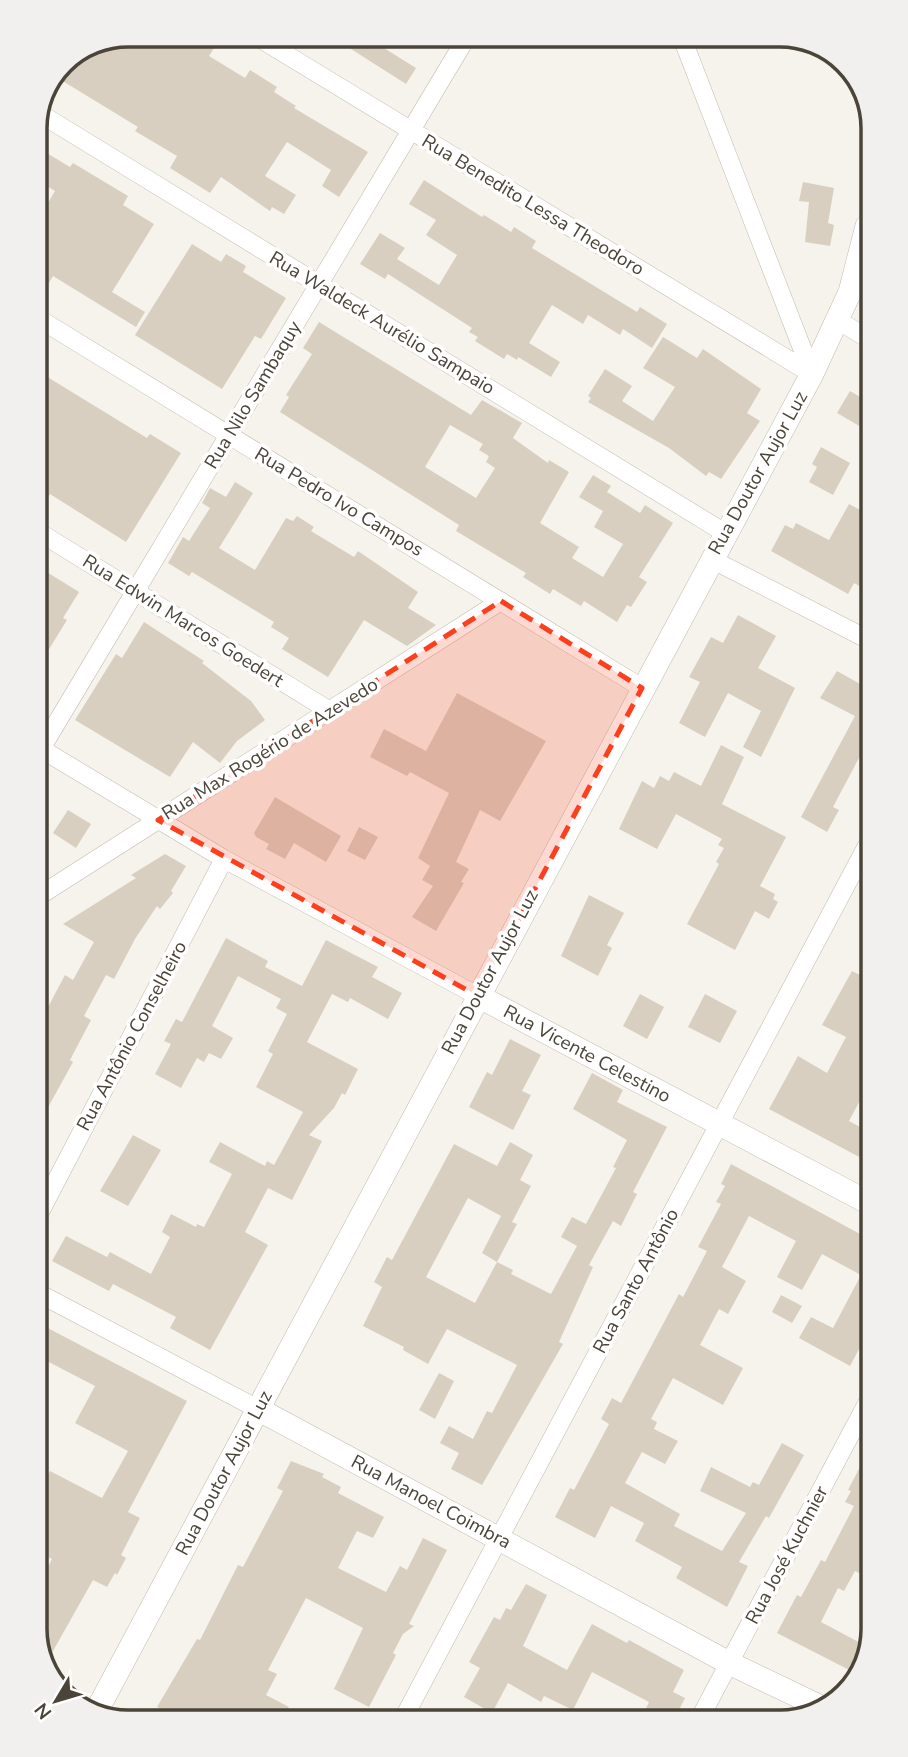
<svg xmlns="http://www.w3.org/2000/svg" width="908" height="1757" font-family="'Nunito Sans',sans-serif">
<rect width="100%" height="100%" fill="#f6f3ec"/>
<path fill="#d8cfc1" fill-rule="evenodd" d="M129 35H192L214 48 209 56 245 78 250 70 277 87 274 92 296 106 294 108 368 152 339 197 322 186 331 170 287 142 265 176 296 195 284 214 272 207 270 211 221 177 210 193 170 168 177 156 135 131 138 127 56 77 63 62Z
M329 35H363L416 68 406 84Z
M35 146 70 167 73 163 128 196 123 205 154 224 112 292 145 312 136 327 53 276 36 305V223L55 191 35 179Z
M424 180 482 217 484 215 511 232 514 227 536 241 532 248 637 312 640 307 667 324 652 348 623 329 620 335 588 315 583 324 552 305 529 343 560 362 551 377 518 357 517 360 507 354 504 359 475 341 478 337 469 332 472 328 388 274 385 279 360 264 380 233 405 248 397 259 439 285 457 255 426 235 436 220 409 204Z
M803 182 834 188 828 223 834 225 830 246 805 242 809 202 799 201Z
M192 244 221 262 226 254 246 266 243 272 286 298 261 339 255 336 222 389 135 335Z
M319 322 471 415 482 400 522 423 513 438 548 463 549 460 569 472 540 523 579 547 572 558 603 577 623 544 594 527 603 511 579 497 593 475 611 486 607 492 640 513 645 505 673 523 639 577 647 582 631 607 627 605 617 622 584 601 581 606 553 589 550 594 523 577 526 573 456 531 459 525 280 412 289 397 286 395 312 354 303 348ZM450 425 483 444 479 450 489 456 486 462 495 468 476 498 425 467Z
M663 337 697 358 703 349 761 389 747 413 760 421 721 479 709 472 706 476 669 448 588 402 591 398 588 396 605 369 632 386 622 401 653 421 675 387 643 368Z
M36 370 147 438 150 434 181 453 126 542 50 494 48 497 37 490Z
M850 391 867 401V416L861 427 837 413Z
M821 447 850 463 833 495 809 482 817 467 812 464Z
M235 482 253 493 219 548 255 570 286 518 293 521 297 516 314 527 311 531 354 557 358 551 418 592 408 608 436 625 407 646 364 620 328 677 282 649 289 638 271 627 274 622 192 572 189 576 168 563 183 537 189 541 210 508 202 503 210 488 226 497Z
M849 504 868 514V591L854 583 848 594 771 551 785 525 793 529 796 523 829 540Z
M37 566 79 592 63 618 67 620 38 667 37 607 44 595 37 591Z
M738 615 776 636 758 668 795 688 761 757 743 747 761 711 728 693 705 737 679 723 700 682 689 677 711 637 723 643Z
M144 622 204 661 202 663 251 701 265 720 237 741 220 763 193 742 170 777 75 720 116 654 122 658Z
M837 671 869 689V739L833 807 839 810 827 832 801 817 855 716 820 698Z
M457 693 546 741 500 821 480 810 456 862 469 869 461 882 464 883 436 931 412 917 433 886 422 880 430 866 418 858 449 793 410 772 407 776 370 757 384 729 426 751Z
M721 745 744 757 722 804 786 837 760 886 775 894 773 899 778 902 769 919 755 911 735 950 687 924 719 864 716 862 724 848 718 845 722 839 676 814 657 849 619 829 642 781 654 788 660 776 669 781 674 772 701 786Z
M275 797 341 836 326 862 294 843 285 859 266 849 269 844 256 837 254 833Z
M68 810 91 824 76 848 53 833Z
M359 827 378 837 365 860 347 851Z
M165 854 186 866 171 891 173 893 160 909 157 906 135 939 114 979 106 975 84 1016 91 1020 70 1060 73 1062 40 1122 39 1024 65 975 73 980 94 942 63 924 136 878 131 875Z
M589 895 624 913 607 945 612 948 598 976 561 956Z
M226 938 268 961 265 967 302 986 326 940 378 967 372 977 402 993 388 1019 350 998 348 1002 332 994 307 1042 358 1069 345 1095 342 1093 334 1108 309 1135 322 1141 292 1200 268 1188 245 1232 268 1245 210 1350 170 1328 176 1317 113 1284 109 1291 52 1261 66 1236 107 1257 110 1252 151 1274 170 1237 162 1232 171 1214 196 1227 197 1224 204 1227 232 1174 209 1162 220 1142 265 1166 267 1161 274 1165 303 1112 256 1087 273 1054 268 1051 287 1014 276 1008 281 999 238 976 212 1026 233 1038 221 1059 209 1053 204 1062 197 1058 181 1088 155 1074 171 1044 164 1041 176 1019 182 1022Z
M852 971 870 980 871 1080 849 1121 871 1133V1150L865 1160 769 1109 798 1056 827 1073 846 1037 822 1025Z
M640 994 664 1007 647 1039 623 1026Z
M705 994 737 1011 720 1043 688 1027Z
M510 1039 541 1055 522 1091 531 1095 513 1130 469 1107 487 1072 492 1075Z
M592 1073 623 1090 617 1102 667 1127 633 1192 637 1194 621 1226 613 1221 589 1265 593 1267 559 1342 563 1344 482 1485 451 1469 459 1453 440 1443 449 1426 473 1439 487 1411 492 1413 517 1365 447 1329 428 1364 403 1350 404 1347 363 1326 382 1287 374 1282 387 1257 392 1260 454 1144 497 1166 510 1142 533 1155 520 1180 531 1186 512 1222 517 1224 497 1262 513 1270 511 1274 551 1294 577 1246 561 1237 572 1217 586 1224 616 1168 613 1167 627 1140 573 1109ZM468 1198 501 1216 482 1253 497 1262 475 1303 426 1277Z
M133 1135 161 1150 128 1206 100 1191Z
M731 1164 871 1240 872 1325 850 1366 799 1338 811 1317 833 1328 861 1275 822 1254 802 1290 777 1277 796 1241 749 1216 722 1267 746 1281 728 1314 719 1309 700 1345 743 1368 723 1405 673 1378 651 1419 657 1422 654 1429 678 1441 665 1464 642 1452 625 1483 680 1514 674 1526 722 1551 746 1513 700 1491 711 1467 750 1487 753 1482 759 1485 782 1443 804 1455 769 1518 766 1516 739 1562 748 1566 727 1607 676 1578 682 1567 635 1541 644 1523 611 1506 595 1538 555 1517 570 1488 574 1490 609 1424 601 1419 612 1398 621 1403 679 1294 683 1297 707 1251 698 1247 721 1204 716 1202 725 1186 721 1184Z
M781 1295 802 1306 792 1323 772 1312Z
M40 1324 187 1401 128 1512 140 1518 121 1555 126 1558 117 1575 115 1573 107 1587 93 1580 44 1667 42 1579 52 1559 41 1553V1487L50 1471 102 1498 128 1451 75 1423 95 1386 41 1358Z
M439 1373 454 1381 435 1419 419 1410Z
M872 1444 873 1580 855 1571 844 1591 838 1588 821 1622 868 1647 859 1675 777 1633 797 1595 801 1597 821 1560 825 1562 854 1506 845 1502 851 1491 848 1490Z
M291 1461 324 1474 322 1477 341 1487 338 1493 384 1517 373 1538 357 1531 338 1568 386 1592 400 1566 407 1570 423 1538 447 1550 409 1624 414 1626 403 1634 393 1653 396 1655 369 1707 334 1689 363 1628 306 1598 268 1670 277 1674 266 1695 289 1707 282 1720 166 1721 170 1714 157 1707 197 1639 200 1640 238 1565 243 1567 283 1491 277 1488Z
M526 1584 547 1595 523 1646 567 1670 592 1624 627 1643 629 1640 684 1670 673 1692 685 1698 676 1716 642 1717 649 1702 592 1672 573 1710 544 1696 541 1702 508 1683 492 1713 464 1697 480 1668 469 1662 494 1617 500 1620 506 1608 511 1610Z"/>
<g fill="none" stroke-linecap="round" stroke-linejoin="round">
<g stroke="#c2bbae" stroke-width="19">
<path id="minor" d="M254 35 812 374
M681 35 812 374
M39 113 725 533
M36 317 642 688
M839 321 867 338
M37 531 330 711
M711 559 869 640
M38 747 224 859 478 996
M38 754 468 35
M39 896 501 601
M40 1212 224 859
M40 1294 258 1409
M701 1716 872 1394
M403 1719 869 842"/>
</g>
<g stroke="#c2bbae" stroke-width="24">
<path id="tertiary" d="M478 996 871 1204
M258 1409 729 1663 823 1708
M96 1712 812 374 850 292 867 226"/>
</g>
<use href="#minor" stroke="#fff" stroke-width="18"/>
<use href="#tertiary" stroke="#fff" stroke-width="23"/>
</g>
<path fill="#fc3f1d" fill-opacity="0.2" stroke="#fc3f1d" stroke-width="5" stroke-dasharray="14 9" stroke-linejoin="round" d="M501 601 642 688 478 996 158 820Z"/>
<g text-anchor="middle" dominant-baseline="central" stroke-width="7" stroke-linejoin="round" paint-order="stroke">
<g font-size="19" fill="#4b4439" stroke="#fff">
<text transform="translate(533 205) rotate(31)">Rua Benedito Lessa Theodoro</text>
<text transform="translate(382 323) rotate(31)">Rua Waldeck Aurélio Sampaio</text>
<text transform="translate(253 395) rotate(-59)">Rua Nilo Sambaquy</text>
<text transform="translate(758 473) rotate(-61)">Rua Doutor Aujor Luz</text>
<text transform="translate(339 502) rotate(31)">Rua Pedro Ivo Campos</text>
<text transform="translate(183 621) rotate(32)">Rua Edwin Marcos Goedert</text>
<text transform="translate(270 749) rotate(-32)">Rua Max Rogério de Azevedo</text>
<text transform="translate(490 972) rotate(-62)">Rua Doutor Aujor Luz</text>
<text transform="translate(132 1036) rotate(-62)">Rua Antônio Conselheiro</text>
<text transform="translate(587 1054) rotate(28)">Rua Vicente Celestino</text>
<text transform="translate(636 1281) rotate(-62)">Rua Santo Antônio</text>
<text transform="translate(224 1473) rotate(-62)">Rua Doutor Aujor Luz</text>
<text transform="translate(431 1502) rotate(28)">Rua Manoel Coimbra</text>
<text transform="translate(787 1555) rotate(-62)">Rua José Kuchnier</text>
</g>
</g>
<path d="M0 0H908V1757H0ZM128 47H780A81 81 0 0 1 861 128V1629A81 81 0 0 1 780 1710H128A81 81 0 0 1 47 1629V128A81 81 0 0 1 128 47Z" fill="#f1f0ef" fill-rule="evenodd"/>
<path fill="none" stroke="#4b4439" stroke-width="3.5" d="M128 47H780A81 81 0 0 1 861 128V1629A81 81 0 0 1 780 1710H128A81 81 0 0 1 47 1629V128A81 81 0 0 1 128 47Z"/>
<g transform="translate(56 1701) rotate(232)" stroke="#ffffff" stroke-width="5" paint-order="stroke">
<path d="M0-5L12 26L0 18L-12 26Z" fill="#4b4439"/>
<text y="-10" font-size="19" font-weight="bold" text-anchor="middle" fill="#4b4439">N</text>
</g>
</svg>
